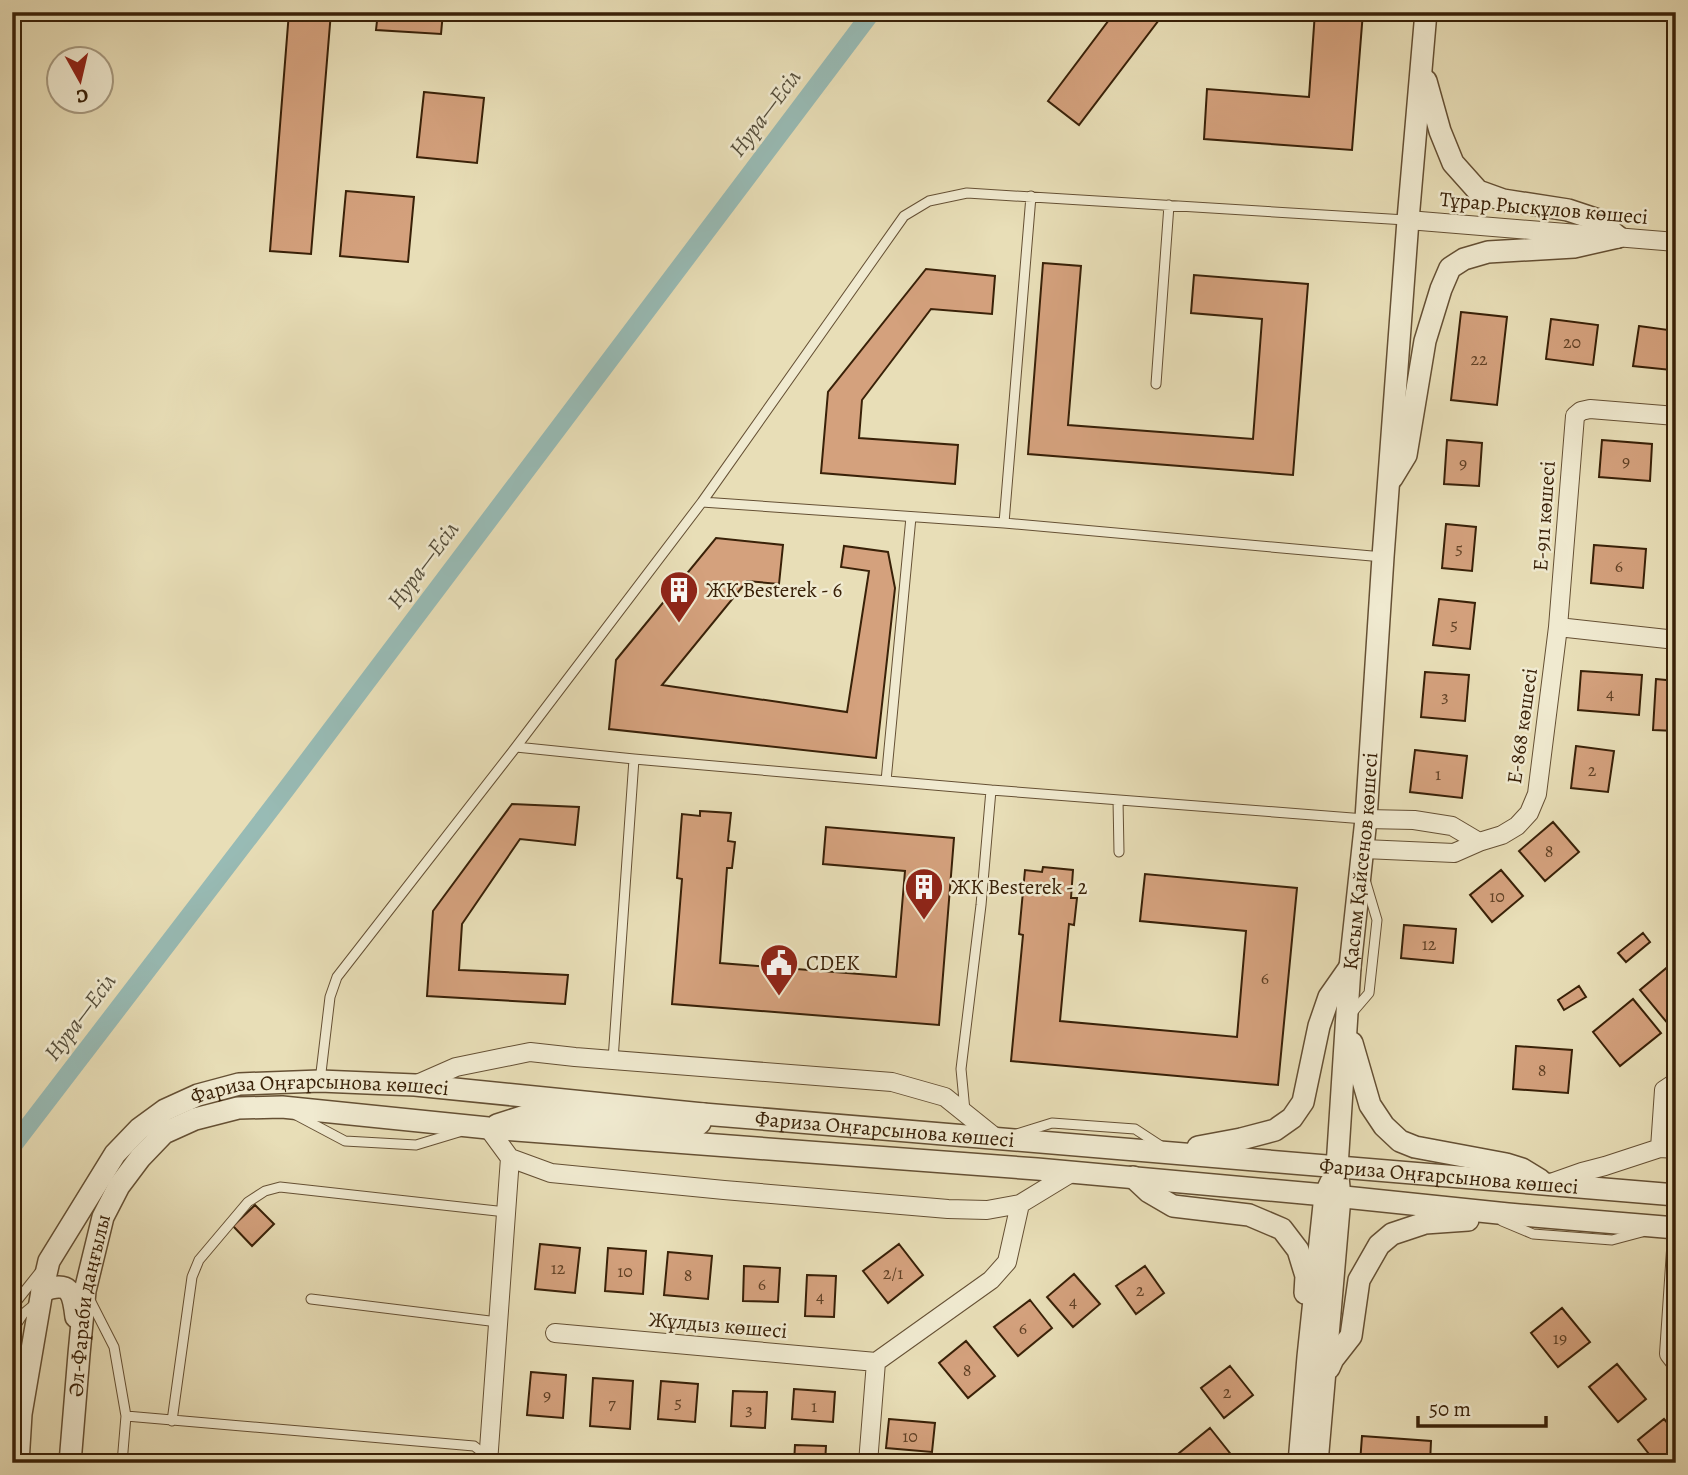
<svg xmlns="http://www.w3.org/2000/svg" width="1688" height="1475" font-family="Alegreya,serif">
<rect width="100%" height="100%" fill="#e8deb7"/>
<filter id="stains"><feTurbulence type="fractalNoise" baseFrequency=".00286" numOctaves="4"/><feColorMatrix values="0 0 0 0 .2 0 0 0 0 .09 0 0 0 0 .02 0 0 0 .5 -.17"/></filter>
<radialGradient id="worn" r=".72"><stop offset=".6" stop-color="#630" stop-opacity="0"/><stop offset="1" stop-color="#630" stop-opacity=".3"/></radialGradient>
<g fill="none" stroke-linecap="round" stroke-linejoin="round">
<path stroke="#98bbb5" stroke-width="18" d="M12 1147 287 788 872 12"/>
</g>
<path fill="#d4a17d" stroke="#392108" stroke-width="2" d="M289 12H331L311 254 270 251Z
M378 12H443L441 34 376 30Z
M1115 12H1165L1079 125 1048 101Z
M1315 12H1363L1352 150 1204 139 1207 89 1309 97Z
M424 92 484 98 477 163 417 157Z
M346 191 414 197 408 262 340 256Z
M1043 263 1081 266 1068 425 1253 439 1262 319 1191 313 1194 275 1308 284 1293 475 1028 454Z
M926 269 995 276 992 314 931 309 862 400 859 438 958 445 955 484 821 473 828 392Z
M1461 312 1507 317 1497 405 1451 400Z
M1551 319 1598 325 1593 365 1546 359Z
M1639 326 1676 331V343L1671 370 1633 366Z
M1447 440 1482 443 1479 486 1444 484Z
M1602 440 1652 444 1650 481 1599 477Z
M1446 524 1476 527 1472 571 1442 568Z
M716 538 783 545 779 584 747 581 662 685 847 712 869 571 841 567 844 546 888 552 895 588 876 758 609 729 616 660Z
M1594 545 1646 549 1643 588 1591 583Z
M1439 599 1475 603 1470 649 1433 645Z
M1581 671 1642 675 1639 715 1578 710Z
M1425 672 1469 675 1465 721 1421 717Z
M1656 679 1676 681V731L1653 730Z
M1576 746 1614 751 1608 792 1571 788Z
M1415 750 1467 756 1462 798 1410 792Z
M512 804 579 807 575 845 520 839 462 924 459 970 568 975 565 1004 427 996 433 911Z
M700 811 731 813 728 841 735 842 732 868H727L720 963 896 977 905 871 823 864 826 827 954 838 939 1025 672 1004 682 879 677 878 682 814 700 816Z
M1553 822 1579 852 1545 881 1519 851Z
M1043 867 1073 870 1071 898H1077L1074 925 1069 924 1060 1021 1237 1037 1246 931 1140 921 1145 874 1297 888 1278 1085 1011 1061 1023 935 1019 934 1025 870 1042 872Z
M1501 870 1523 896 1492 922 1470 895Z
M1404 925 1456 929 1453 963 1401 958Z
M1643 933 1650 942 1626 962 1618 953Z
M1676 960V1020L1669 1025 1640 990Z
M1579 986 1586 997 1564 1010 1558 1000Z
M1633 999 1661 1033 1620 1066 1593 1032Z
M1516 1046 1572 1050 1568 1093 1513 1089Z
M255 1205 274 1224 252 1246 233 1226Z
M540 1244 580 1248 575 1293 535 1289Z
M899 1244 923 1275 888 1303 863 1271Z
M608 1248 646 1251 643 1294 605 1291Z
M668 1252 712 1256 708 1299 664 1295Z
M744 1266 780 1268 778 1302 743 1301Z
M1145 1266 1164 1293 1136 1314 1116 1286Z
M1074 1274 1100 1304 1073 1327 1047 1297Z
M807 1275 836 1276 834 1317 805 1316Z
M1030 1300 1052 1328 1018 1356 994 1327Z
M1562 1308 1590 1342 1558 1367 1531 1333Z
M966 1341 995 1376 968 1398 939 1363Z
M1617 1364 1646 1399 1618 1422 1589 1387Z
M1230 1366 1253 1395 1224 1418 1201 1388Z
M531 1372 566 1375 563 1418 527 1415Z
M593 1378 633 1381 630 1429 590 1426Z
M661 1381 698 1384 695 1422 658 1419Z
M794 1389 835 1392 833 1422 792 1419Z
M733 1391 767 1392 765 1428 731 1426Z
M889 1419 935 1423 932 1452 886 1448Z
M1664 1419 1676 1433V1463H1656L1638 1440Z
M1210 1428 1233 1457 1225 1463H1185L1178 1454Z
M1362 1436 1431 1441 1430 1463H1360Z
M795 1445 826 1446 825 1463H794Z"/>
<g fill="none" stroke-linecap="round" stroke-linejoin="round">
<g stroke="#655034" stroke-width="11">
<path id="service" d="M1156 384 1169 205
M702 502 1004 523 1383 557
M1004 523 1031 196
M516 747 634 759 991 790
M886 781 911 517
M1118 800 1119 852
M1351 1014 1369 993 1377 920 1366 883
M613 1060 634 759
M320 1081 330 997 337 977 516 747 702 502 904 216 929 201 967 193 1406 220
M965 1111 961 1069 981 905 991 790 1365 819
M296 1115 345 1141 416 1145 459 1132
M1017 1134 1052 1123 1135 1129 1161 1146
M1502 1221 1533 1234 1612 1240 1642 1232
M311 1299 498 1322
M90 1300 114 1347 126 1416 122 1463
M12 1307 39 1273
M12 1331 23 1314 35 1304
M126 1416 474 1446 487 1456
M172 1421 192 1277 199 1260 248 1202 265 1191 280 1187 506 1212"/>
</g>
<g stroke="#655034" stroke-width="20">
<path id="minor" d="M1408 220 1676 242
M1558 627 1676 640
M1366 819 1414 820 1452 826 1479 842
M1364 849 1454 853 1479 842 1502 835 1517 826 1529 813 1537 794 1558 627 1575 416 1581 411 1590 409 1676 416
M415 1085 456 1067 530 1052 575 1057 892 1082 945 1097 996 1138
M488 1128 510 1158 551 1173 724 1190 948 1209 987 1210 1020 1204 1071 1173
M1660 1148 1664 1090 1676 1082
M1548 1184 1582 1172 1605 1166 1660 1148 1676 1149
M1676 1251 1669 1354 1676 1363
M555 1333 876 1362
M488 1463 510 1158
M868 1463 876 1362 991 1280 1007 1262 1020 1204"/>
</g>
<g stroke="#655034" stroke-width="24">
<g id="tertiary">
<path d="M1426 81 1440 131 1453 163 1478 191 1503 200 1568 210 1598 220 1618 237"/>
<path d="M1392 478 1406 455 1425 341 1441 289 1450 268 1464 259 1488 252 1574 247 1618 237"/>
<path d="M1352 1043 1370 1105 1384 1126 1400 1141 1415 1147 1506 1164 1522 1169 1540 1180"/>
<path d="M497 1125 525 1116 536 1115 654 1126 695 1127 700 1123 703 1114"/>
<path d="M1198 1147 1241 1139 1275 1130 1292 1118 1303 1102 1319 1026 1329 997 1350 967"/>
<path d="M1133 1177 1149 1192 1173 1206 1249 1215 1282 1229 1298 1250 1306 1276 1305 1293"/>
<path d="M42 1291C70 1280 73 1292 76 1317"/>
<path d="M1329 1368 1333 1359 1351 1336 1359 1280 1379 1245 1392 1234 1425 1223 1468 1220"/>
<path id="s1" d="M18 1463 21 1414 42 1291 49 1261 115 1154 139 1129 165 1110 198 1095 239 1084 320 1081 415 1085 703 1114 1676 1195"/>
<path id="s2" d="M70 1463 79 1354 85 1291 103 1217 119 1186 140 1158 164 1133 195 1119 238 1108 282 1107 488 1128 1037 1169 1325 1195 1508 1214 1676 1228"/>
<path d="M1299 1463 1308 1357 1325 1195 1331 1182"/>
<path id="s3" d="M1317 1463 1340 1197 1337 1167 1350 967 1366 819 1383 557 1408 220 1426 12"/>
</g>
</g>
<use href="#service" stroke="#f0ead0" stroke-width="9"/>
<use href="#minor" stroke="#f0ead0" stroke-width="18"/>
<use href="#tertiary" stroke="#f0ead0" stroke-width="21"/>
</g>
<defs>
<g id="building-pin" transform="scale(2.0125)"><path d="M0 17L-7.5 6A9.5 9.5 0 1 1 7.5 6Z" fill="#8f2418" stroke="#f0ead0"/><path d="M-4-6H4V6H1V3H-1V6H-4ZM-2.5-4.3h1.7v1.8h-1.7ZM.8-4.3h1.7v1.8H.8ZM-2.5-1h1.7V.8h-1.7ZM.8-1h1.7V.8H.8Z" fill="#fff"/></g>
<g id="civic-pin" transform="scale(2.0125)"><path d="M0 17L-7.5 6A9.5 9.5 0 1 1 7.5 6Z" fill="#8f2418" stroke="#f0ead0"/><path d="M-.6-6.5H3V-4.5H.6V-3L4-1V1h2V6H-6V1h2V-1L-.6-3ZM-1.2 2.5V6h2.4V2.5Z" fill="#fff"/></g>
</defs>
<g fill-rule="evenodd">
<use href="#building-pin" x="679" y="590"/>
<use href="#building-pin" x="924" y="887"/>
<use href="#civic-pin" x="779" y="963"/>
</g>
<g text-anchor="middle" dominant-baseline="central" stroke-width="5" stroke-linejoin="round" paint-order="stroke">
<g font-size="18" fill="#604125">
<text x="1572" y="342">20</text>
<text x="1479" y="359">22</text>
<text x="1626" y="461">9</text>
<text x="1463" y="463">9</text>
<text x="1459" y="548">5</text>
<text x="1619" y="566">6</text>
<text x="1454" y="624">5</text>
<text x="1610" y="693">4</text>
<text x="1445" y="696">3</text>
<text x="1592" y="770">2</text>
<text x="1438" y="774">1</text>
<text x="1549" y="851">8</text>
<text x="1497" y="896">10</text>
<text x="1429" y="944">12</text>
<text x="1265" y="978">6</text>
<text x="1542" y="1070">8</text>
<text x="558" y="1268">12</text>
<text x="625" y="1271">10</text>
<text x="893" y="1273">2/1</text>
<text x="688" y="1275">8</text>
<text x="762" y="1284">6</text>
<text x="1140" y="1290">2</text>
<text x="820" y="1296">4</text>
<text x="1073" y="1301">4</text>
<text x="1023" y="1328">6</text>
<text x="1560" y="1338">19</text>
<text x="967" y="1370">8</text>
<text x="1227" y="1392">2</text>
<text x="547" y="1395">9</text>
<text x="678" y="1402">5</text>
<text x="612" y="1403">7</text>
<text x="814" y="1406">1</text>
<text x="749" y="1409">3</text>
<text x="910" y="1436">10</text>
</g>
<g font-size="21" fill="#392108" stroke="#f0ead0">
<text transform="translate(1544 208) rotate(5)">Тұрар Рысқұлов көшесі</text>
<text transform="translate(1544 516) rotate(-86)">Е-911 көшесі</text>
<text transform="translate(1522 726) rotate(-82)">Е-868 көшесі</text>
<text stroke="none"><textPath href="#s3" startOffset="604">Қасым Қайсенов көшесі</textPath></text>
<text stroke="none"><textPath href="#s1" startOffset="556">Фариза Оңғарсынова көшесі</textPath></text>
<text stroke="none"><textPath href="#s1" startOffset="1124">Фариза Оңғарсынова көшесі</textPath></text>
<text stroke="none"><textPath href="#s1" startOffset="1690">Фариза Оңғарсынова көшесі</textPath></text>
<text stroke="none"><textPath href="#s2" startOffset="159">Әл-Фараби даңғылы</textPath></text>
<text transform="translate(718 1325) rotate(5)">Жұлдыз көшесі</text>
</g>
<g font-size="21" fill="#392108" stroke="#f0ead0" text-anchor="start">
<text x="706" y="590">ЖК Besterek - 6</text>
<text x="951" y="887">ЖК Besterek - 2</text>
<text x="806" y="963">CDEK</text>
</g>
<g font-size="23" font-style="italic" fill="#564f3c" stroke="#f0ead0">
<text transform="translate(765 113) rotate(-53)">Нура—Есіл</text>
<text transform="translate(423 565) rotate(-53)">Нура—Есіл</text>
<text transform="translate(80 1017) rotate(-53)">Нура—Есіл</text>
</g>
</g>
<rect width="1688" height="1475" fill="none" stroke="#e8deb7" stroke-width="42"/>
<rect x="14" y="14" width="1660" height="1447" fill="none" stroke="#392108" stroke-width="3.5"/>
<rect x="21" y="21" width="1646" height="1433" fill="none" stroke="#392108" stroke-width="2"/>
<g transform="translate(80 80) rotate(172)"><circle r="33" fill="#f0ead0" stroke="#a79a80" stroke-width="2"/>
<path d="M0-5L12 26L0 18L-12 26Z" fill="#8f2418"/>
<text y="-10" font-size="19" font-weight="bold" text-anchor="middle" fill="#392108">С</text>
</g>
<path d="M1418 1416v10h128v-10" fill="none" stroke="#392108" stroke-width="3.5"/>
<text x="1429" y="1416" font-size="21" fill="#392108" stroke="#f0ead0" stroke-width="5" paint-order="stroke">50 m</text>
<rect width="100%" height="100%" filter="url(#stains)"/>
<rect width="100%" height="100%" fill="url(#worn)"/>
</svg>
